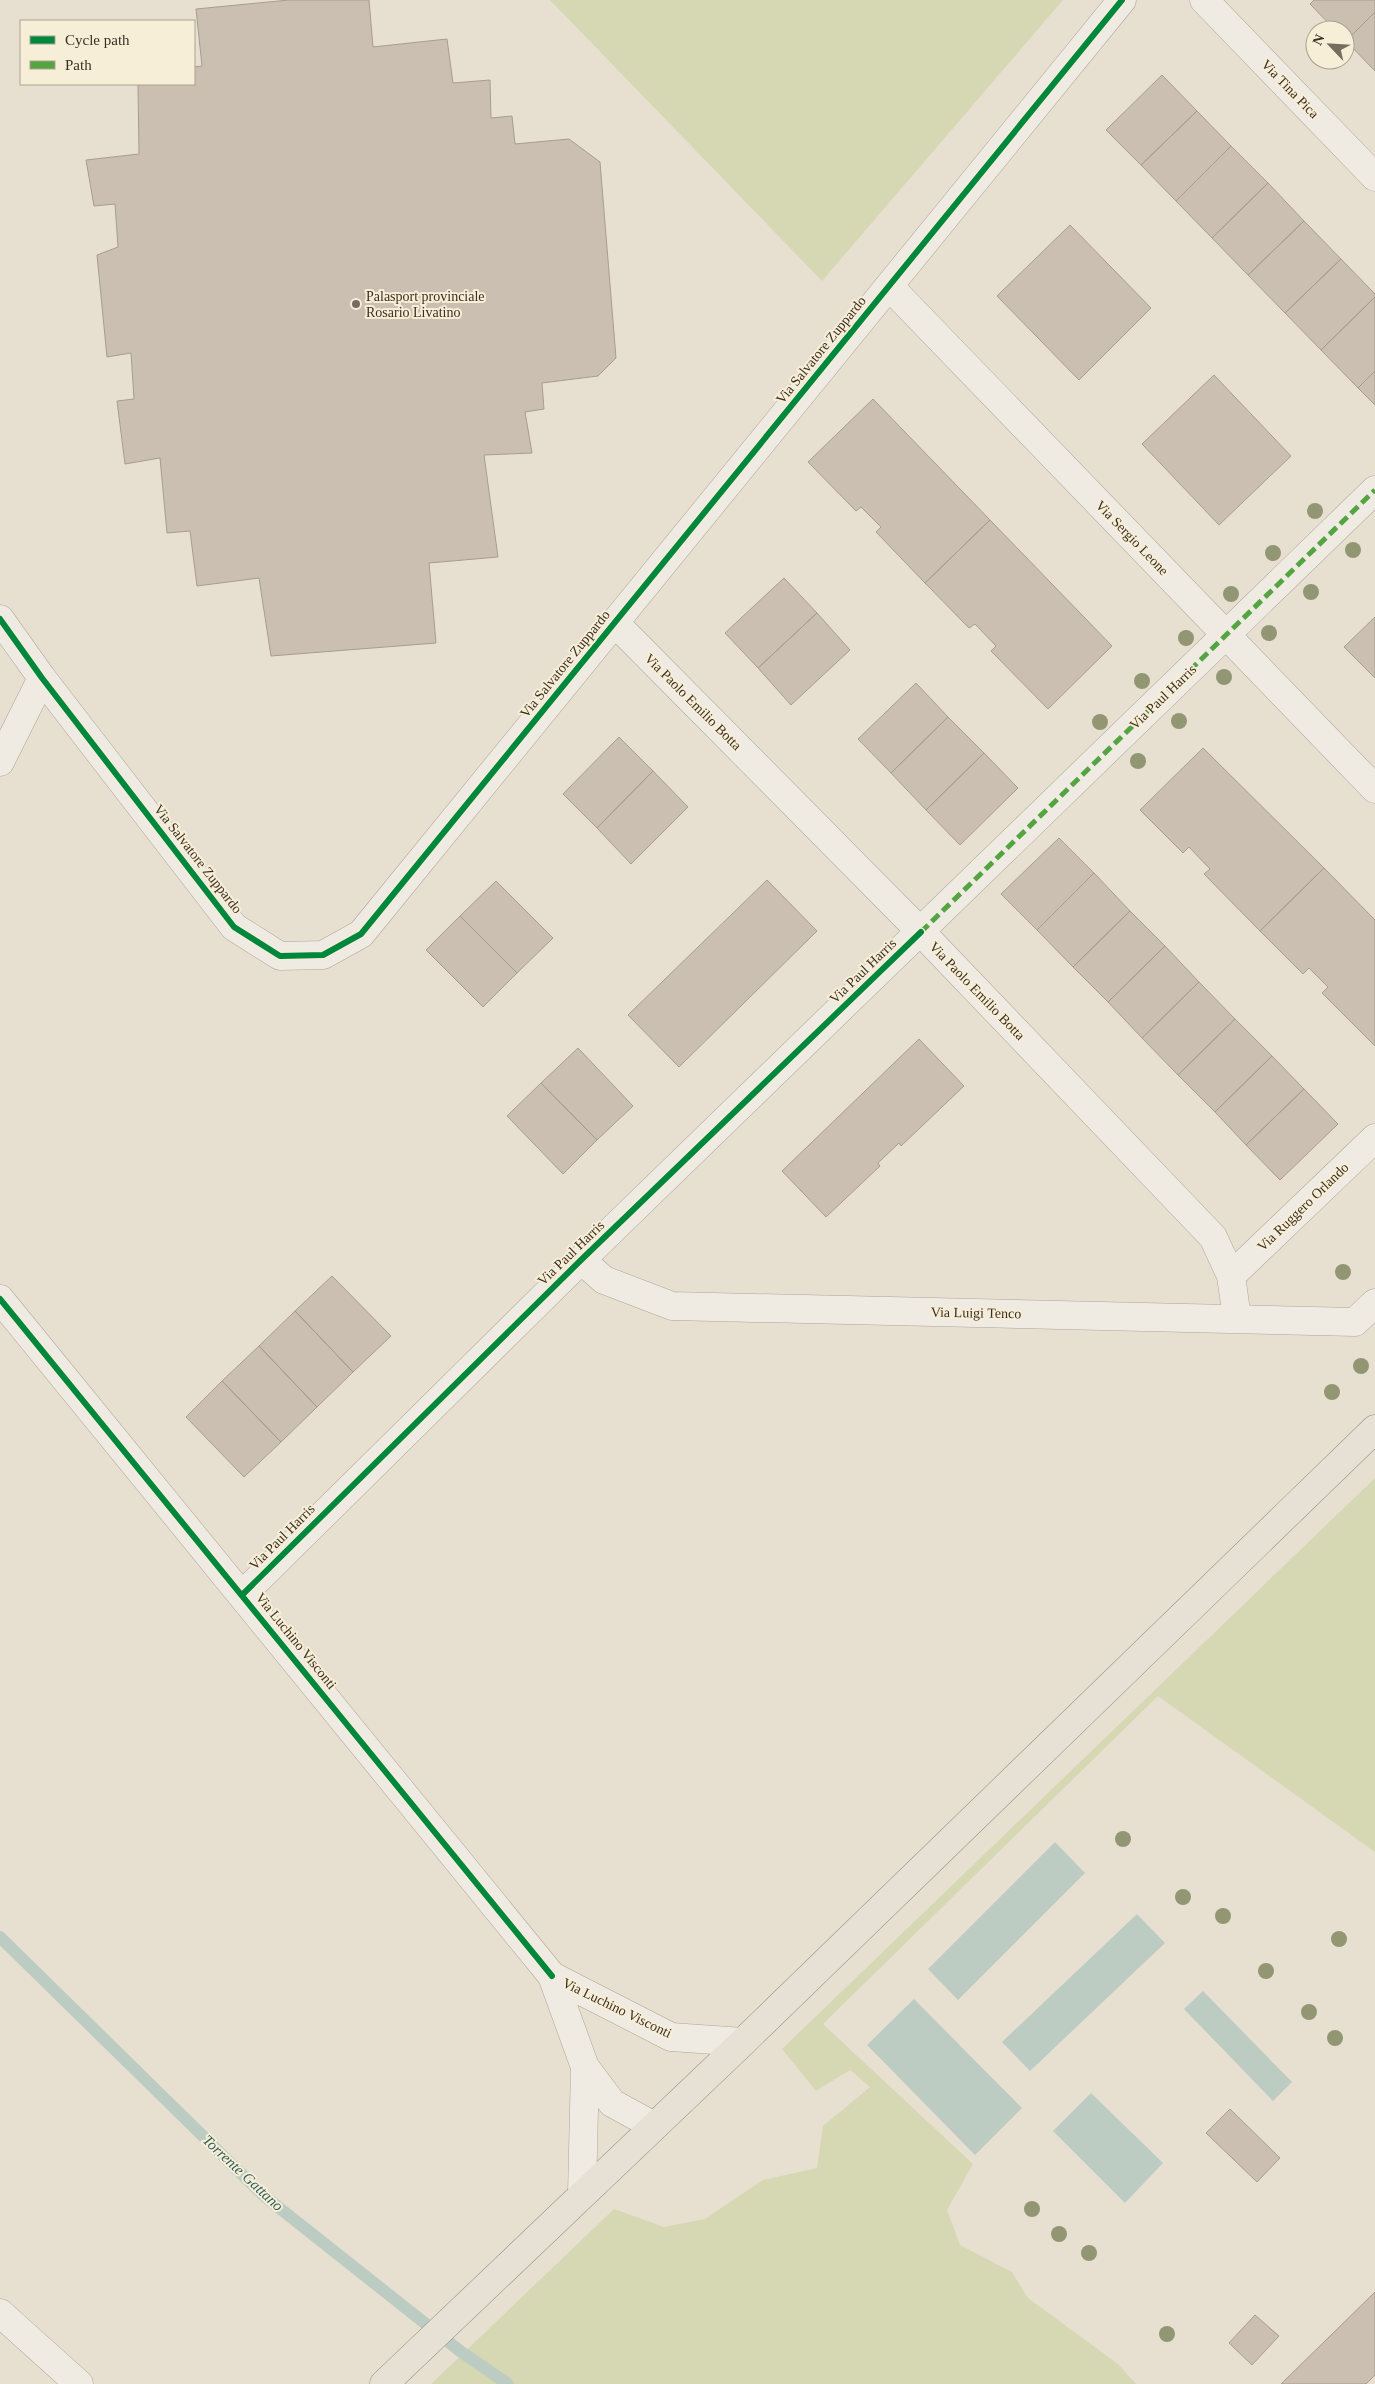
<svg xmlns="http://www.w3.org/2000/svg" width="1375" height="2384" font-family="'Times New Roman',serif">
<rect width="100%" height="100%" fill="#e7e0d1"/>
<path fill="#d6d7b3" d="M550 0H1063L822 281Z
M1375 1478V1852L1158 1696 823 2024 973 2164 947 2210 960 2245 1012 2272 1028 2298 1118 2364 1136 2384H431L614 2209 664 2227 705 2219 763 2180 817 2168 823 2126 870 2087 850 2070 816 2091 782 2049Z"/>
<path fill="#bcccc2" d="M1055 1842 1085 1873 958 2000 928 1969Z
M1137 1914 1165 1943 1030 2071 1002 2042Z
M1203 1991 1292 2082 1273 2101 1184 2009Z
M914 1999 1022 2108 975 2155 867 2045Z
M1091 2093 1163 2163 1125 2203 1053 2131Z"/>
<g fill="none" stroke-linecap="round" stroke-linejoin="round">
<path stroke="#bcccc2" stroke-width="12" d="M0 1937 263 2195 460 2351 508 2384"/>
</g>
<path fill="#cbbfb2" stroke="#a89c90" d="M289 0H369L373 47 447 39 453 83 490 80 491 118 512 116 515 144 569 139 600 162 616 358 598 376 542 383 544 409 525 412 532 453 484 455 498 557 429 563 436 643 271 656 259 578 197 586 190 531 167 533 160 458 125 464 117 401 134 399 131 353 107 357 97 255 118 247 115 204 94 206 86 160 139 154 138 84H194V67L202 66 196 9Z
M1314 0H1375V12L1346 41 1345 30H1335L1310 4Z
M1375 12V71L1346 41Z
M1162 75 1197 111 1141 165 1106 130Z
M1197 111 1231 146 1176 201 1141 165Z
M1231 146 1268 183 1212 238 1176 201Z
M1268 183 1304 221 1248 275 1212 238Z
M1304 221 1341 259 1285 313 1248 275Z
M1070 225 1151 308 1079 380 997 296Z
M1341 259 1375 294V297L1321 350 1285 313Z
M1375 297V371L1358 388 1321 350Z
M1375 371V405L1358 388Z
M1214 375 1291 456 1219 525 1142 444Z
M873 399 990 520 925 583 876 532 881 527 861 507 856 511 808 462Z
M990 520 1112 646 1048 709 991 651 996 646 975 624 969 628 925 583Z
M784 578 817 613 758 668 725 633Z
M817 613 850 650 791 705 758 668Z
M1375 617V678L1344 647Z
M916 683 948 717 891 773 858 739Z
M948 717 984 753 926 810 891 773Z
M619 737 653 771 597 828 563 794Z
M1203 748 1324 868 1260 931 1204 874 1210 869 1189 847 1183 853 1140 810Z
M984 753 1018 788 960 845 926 810Z
M653 771 688 807 631 864 597 828Z
M1059 838 1094 873 1037 930 1001 894Z
M1324 868 1375 920V1046L1322 993 1328 987 1309 968 1303 974 1260 931Z
M1094 873 1130 911 1073 967 1037 930Z
M767 880 817 931 679 1067 628 1015Z
M496 881 553 938 517 973 460 916Z
M1130 911 1165 946 1108 1002 1073 967Z
M460 916 517 973 483 1007 426 950Z
M1165 946 1199 982 1142 1038 1108 1002Z
M1199 982 1235 1019 1178 1075 1142 1038Z
M1235 1019 1272 1056 1215 1112 1178 1075Z
M919 1039 964 1086 901 1146 899 1143 878 1163 880 1166 826 1217 782 1171Z
M578 1048 633 1106 597 1140 541 1083Z
M1272 1056 1304 1089 1246 1145 1215 1112Z
M541 1083 597 1140 563 1174 507 1116Z
M1304 1089 1338 1124 1280 1180 1246 1145Z
M332 1276 391 1336 353 1372 295 1311Z
M295 1311 353 1372 317 1407 259 1346Z
M259 1346 317 1407 281 1442 222 1381Z
M222 1381 281 1442 244 1477 186 1417Z
M1230 2109 1280 2158 1257 2182 1206 2133Z
M1375 2292V2375L1366 2384H1281Z
M1255 2315 1279 2336 1252 2365 1229 2343Z"/>
<g fill="none" stroke-linecap="round" stroke-linejoin="round">
<g stroke="#ada599" stroke-width="29">
<path id="minor" d="M1204 0 1375 177
M889 286 1375 789
M0 619 42 678 234 927 280 956 323 955 361 934 1122 0
M615 623 921 932 1213 1237 1231 1276 1237 1318
M0 762 42 678
M581 1260 604 1280 672 1306 1355 1322 1375 1303
M1231 1276 1375 1138
M0 1299 552 1976
M242 1595 581 1260 1375 490
M654 2126 612 2103 585 2067 552 1976 671 2037 743 2042
M582 2194 585 2067
M0 2313 79 2384"/>
</g>
<g stroke="#928b80" stroke-width="29">
<path id="major" d="M384 2384 743 2042 1375 1429"/>
</g>
<use href="#minor" stroke="#efebe3" stroke-width="28"/>
<use href="#major" stroke="#e6e1d4" stroke-width="28"/>
<path stroke="#54a441" stroke-width="5" stroke-dasharray="10 5" stroke-linecap="butt" d="M921 932 1375 490"/>
<g stroke="#f7eed8" stroke-width="9">
<path id="cycleway" d="M0 619 42 678 234 927 280 956 323 955 361 934 1122 0
M0 1299 552 1976
M242 1595 581 1260 921 932"/>
</g>
<use href="#cycleway" stroke="#00873e" stroke-width="6"/>
</g>
<g fill="#929673">
<circle cx="1315" cy="511" r="8"/>
<circle cx="1353" cy="550" r="8"/>
<circle cx="1273" cy="553" r="8"/>
<circle cx="1311" cy="592" r="8"/>
<circle cx="1231" cy="594" r="8"/>
<circle cx="1269" cy="633" r="8"/>
<circle cx="1186" cy="638" r="8"/>
<circle cx="1224" cy="677" r="8"/>
<circle cx="1142" cy="681" r="8"/>
<circle cx="1179" cy="721" r="8"/>
<circle cx="1100" cy="722" r="8"/>
<circle cx="1138" cy="761" r="8"/>
<circle cx="1343" cy="1272" r="8"/>
<circle cx="1361" cy="1366" r="8"/>
<circle cx="1332" cy="1392" r="8"/>
<circle cx="1123" cy="1839" r="8"/>
<circle cx="1183" cy="1897" r="8"/>
<circle cx="1223" cy="1916" r="8"/>
<circle cx="1339" cy="1939" r="8"/>
<circle cx="1266" cy="1971" r="8"/>
<circle cx="1309" cy="2012" r="8"/>
<circle cx="1335" cy="2038" r="8"/>
<circle cx="1032" cy="2209" r="8"/>
<circle cx="1059" cy="2234" r="8"/>
<circle cx="1089" cy="2253" r="8"/>
<circle cx="1167" cy="2334" r="8"/>
</g>
<circle fill="#786c5e" stroke="#f7eed8" stroke-width="2" cx="356" cy="304" r="5"/>
<g text-anchor="middle" dominant-baseline="central" stroke-width="4" stroke-linejoin="round" paint-order="stroke">
<g font-size="14" fill="#3d2e20" stroke="#f7eed8">
<text transform="translate(1290 89) rotate(46)">Via Tina Pica</text>
<text transform="translate(821 350) rotate(-51)">Via Salvatore Zuppardo</text>
<text transform="translate(1132 538) rotate(46)">Via Sergio Leone</text>
<text transform="translate(565 664) rotate(-51)">Via Salvatore Zuppardo</text>
<text transform="translate(1163 697) rotate(-44)">Via Paul Harris</text>
<text transform="translate(693 702) rotate(45)">Via Paolo Emilio Botta</text>
<text transform="translate(198 859) rotate(52)">Via Salvatore Zuppardo</text>
<text transform="translate(863 971) rotate(-44)">Via Paul Harris</text>
<text transform="translate(977 991) rotate(46)">Via Paolo Emilio Botta</text>
<text transform="translate(1303 1207) rotate(-44)">Via Ruggero Orlando</text>
<text transform="translate(571 1253) rotate(-44)">Via Paul Harris</text>
<text transform="translate(976 1313) rotate(1)">Via Luigi Tenco</text>
<text transform="translate(282 1537) rotate(-45)">Via Paul Harris</text>
<text transform="translate(296 1641) rotate(51)">Via Luchino Visconti</text>
<text transform="translate(617 2008) rotate(26)">Via Luchino Visconti</text>
</g>
<g font-size="14" fill="#3d2e20" stroke="#f7eed8" text-anchor="start">
<text x="366" y="296">Palasport provinciale<tspan x="366" dy="16">Rosario Livatino</tspan></text>
</g>
<g font-size="15" font-style="italic" fill="#2f5d5a" stroke="#f7eed8">
<text transform="translate(243 2173) rotate(43)">Torrente Gattano</text>
</g>
</g>
<rect x="20" y="20" width="175" height="65" fill="#f7eed8" stroke="#ada18e"/>
<rect x="30" y="36" width="25" height="8" fill="#00873e" stroke="#ada18e"/>
<text x="65" y="45" font-size="15" fill="#3d2e20">Cycle path</text>
<rect x="30" y="61" width="25" height="8" fill="#54a441" stroke="#ada18e"/>
<text x="65" y="70" font-size="15" fill="#3d2e20">Path</text>
<g transform="translate(1330 45) rotate(295)"><circle r="24" fill="#f7eed8" stroke="#ada18e"/>
<path d="M0-4L9 19L0 12L-9 19Z" fill="#786c5e"/>
<text y="-8" font-size="14" font-weight="bold" text-anchor="middle" fill="#3d2e20">N</text>
</g>
</svg>
